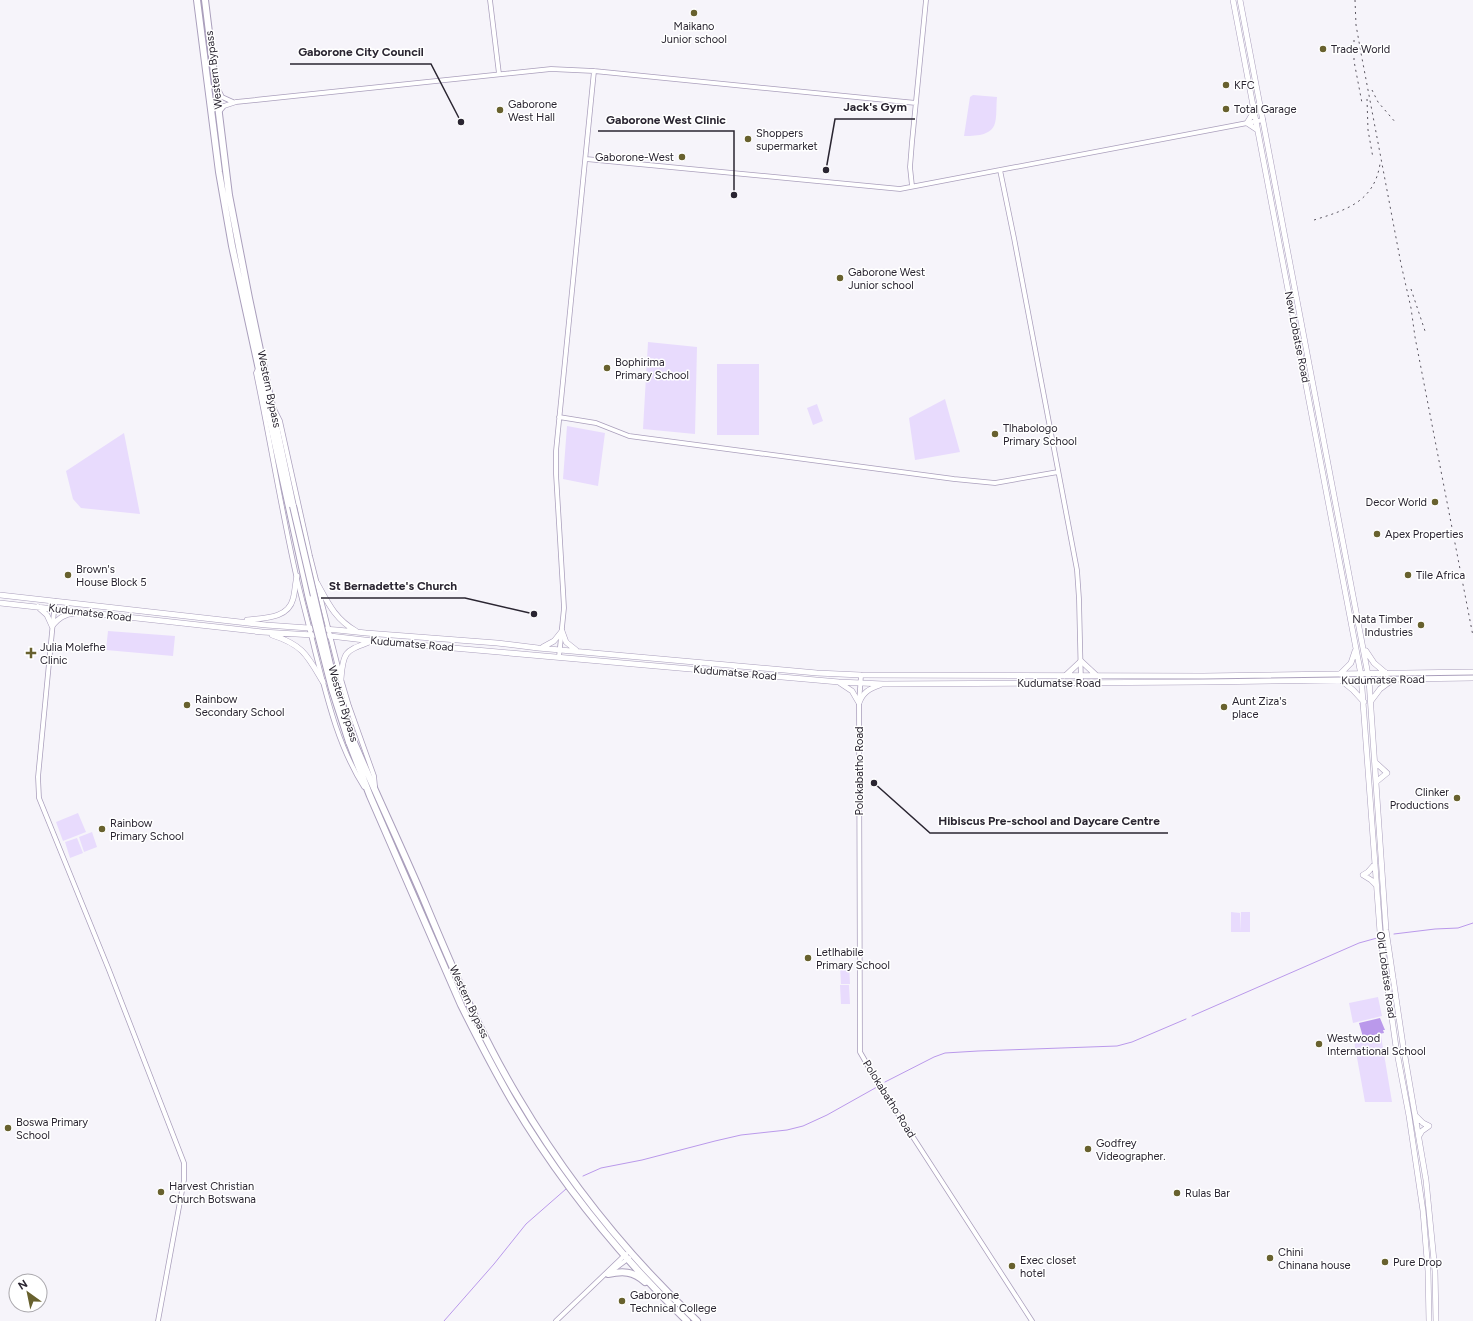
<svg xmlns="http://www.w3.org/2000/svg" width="1473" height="1321" font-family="Figtree,sans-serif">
<rect width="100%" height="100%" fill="#f6f4fa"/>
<path fill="#e8dbfd" d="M973 95 997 97C996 106 997 116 995 123 992 136 974 136 964 136L970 97Z
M648 342 697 347 695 434 643 429Z
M717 364H759V435H717Z
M945 399 960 452 915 460 909 418Z
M817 404 823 421 813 425 807 408Z
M567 426 605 433 598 486 563 479Z
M124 433 140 514 81 508 73 499 66 471Z
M108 631 175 636 173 656 106 650Z
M78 813 86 832 63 841 56 822Z
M92 832 97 847 84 852 79 837Z
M77 838 83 853 70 858 65 842Z
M1231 912 1240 913V932H1231Z
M1241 912H1250V932H1240Z
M849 965 850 984H841L840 966Z
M840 985H849L850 1004H841Z
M1378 997 1382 1016 1353 1023 1349 1003Z
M1381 1036 1392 1102H1365L1354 1041Z"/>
<path fill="#ba99eb" d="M1380 1018 1385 1030H1383L1384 1033 1363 1037 1359 1023Z"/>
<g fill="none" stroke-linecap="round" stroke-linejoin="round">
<path stroke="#ba99eb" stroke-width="1" d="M1394 934 1435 929 1458 928 1473 923
M1192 1016 1359 943 1377 938
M885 1082 934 1057 945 1053 978 1051 1117 1046 1132 1042 1186 1019
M583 1176 601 1168 642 1160 715 1141 741 1135 787 1130 803 1126 827 1115 877 1087
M444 1321 494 1264 526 1224 566 1189"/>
<g stroke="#aa9fbc" stroke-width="5.5">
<path id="minor" d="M490 0 499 74
M218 89 222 97 233 102
M219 112 224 106 236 102 551 69 594 71 916 103
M586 159 900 189 1263 120
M1000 170 1014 238 1077 570 1079 599 1081 683
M912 186 910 167 912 142 926 0
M258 369 256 373C270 440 281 508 296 575 302 600 309 626 315 651 327 698 338 746 364 787
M274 409 280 421 310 556 341 679 349 706 374 776 375 786
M559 417 596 423 629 436 954 479 995 483 1058 472
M55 601 38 777 39 798 109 970 184 1163V1180L158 1321
M559 657 564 608 563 590 556 474V451L594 71
M861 675 859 703 860 1052 878 1083 1032 1321
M609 1273 629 1258
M556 1321 626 1254"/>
</g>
<g stroke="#aa9fbc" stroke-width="6">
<path id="major" d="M1233 0 1361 675 1380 932 1396 1047 1409 1116 1423 1211 1428 1271 1429 1321
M1240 0 1369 680 1386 930 1403 1045 1426 1180 1435 1271 1436 1321
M1253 113 1247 123 1256 129
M317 583C328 603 335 619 356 631
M0 595 266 625 337 630 366 633 497 643 538 648 817 673 861 675 1203 676 1473 672
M0 603 262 632 330 636 373 641 839 682 883 684 1203 682 1473 678
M38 607 47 615 52 626
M247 620C263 618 288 619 293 599 295 592 295 584 297 576
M52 626C59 618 64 614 75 613
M562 631 566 642 576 650
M272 635C303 645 307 655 323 682
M543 647 554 641 562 631
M1366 651 1374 663 1387 674
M1340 674 1351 663 1355 651
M1065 676 1081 661 1096 675
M341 679C343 650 346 651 372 641
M1342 681 1353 690 1364 702
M840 683 852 691 859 703
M1371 701 1380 689 1392 680
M859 703C863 692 869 689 880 685
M1375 762 1387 773 1376 782
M1375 864 1368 872 1363 875 1371 880 1376 885
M1416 1116 1423 1123 1429 1126 1422 1131 1419 1136"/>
</g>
<g stroke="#aa9fbc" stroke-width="8">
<path id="highway" d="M197 0 219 172 232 246 309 599
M205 0 229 195 249 298 293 506
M353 740C376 794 401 846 424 900 452 967 480 1034 518 1097 567 1180 627 1255 697 1321
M349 742 370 796 461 1005C477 1037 494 1070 512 1101 560 1182 620 1256 687 1321
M608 1274C623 1271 633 1271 645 1282"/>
</g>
<use href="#minor" stroke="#fff" stroke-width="4"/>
<use href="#major" stroke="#fff" stroke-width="5"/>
<use href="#highway" stroke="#fff" stroke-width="6"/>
<path stroke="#5a5560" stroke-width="1" stroke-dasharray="2 4" stroke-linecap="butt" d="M1355 0 1356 25 1361 53 1401 264 1411 308 1415 337 1473 636
M1354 40V61L1362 103
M1372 90 1378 102 1396 123
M1367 99 1368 130 1373 158
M1314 220C1346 210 1374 202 1380 164
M1411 289 1426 334"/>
<g stroke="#aa9fbc" stroke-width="8" stroke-linecap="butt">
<path id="highway-bridge" d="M293 506 331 669 353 740
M309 599 332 689 349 742"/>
</g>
<use href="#highway-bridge" stroke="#fff" stroke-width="6"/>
</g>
<g fill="#68612e" stroke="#fff" stroke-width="1.5">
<circle cx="694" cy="13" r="4"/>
<circle cx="1323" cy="49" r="4"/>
<circle cx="1226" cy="85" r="4"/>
<circle cx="1226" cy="109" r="4"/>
<circle cx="500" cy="110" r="4"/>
<circle cx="748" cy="139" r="4"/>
<circle cx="682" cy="157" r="4"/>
<circle cx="840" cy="278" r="4"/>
<circle cx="607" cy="368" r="4"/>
<circle cx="995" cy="434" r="4"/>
<circle cx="1435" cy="502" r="4"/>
<circle cx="1377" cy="534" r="4"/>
<circle cx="68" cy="575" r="4"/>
<circle cx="1408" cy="575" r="4"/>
<circle cx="1421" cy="625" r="4"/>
<path d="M29 647h4v4h4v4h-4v4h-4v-4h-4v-4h4z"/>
<circle cx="187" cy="705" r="4"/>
<circle cx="1224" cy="707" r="4"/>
<circle cx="1457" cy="798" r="4"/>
<circle cx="102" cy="829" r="4"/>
<circle cx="808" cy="958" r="4"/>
<circle cx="1319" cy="1044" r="4"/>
<circle cx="8" cy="1128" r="4"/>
<circle cx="1088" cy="1149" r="4"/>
<circle cx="161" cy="1192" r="4"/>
<circle cx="1177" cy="1193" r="4"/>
<circle cx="1270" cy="1258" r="4"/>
<circle cx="1385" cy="1262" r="4"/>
<circle cx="1012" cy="1266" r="4"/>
<circle cx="622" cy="1301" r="4"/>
</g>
<g text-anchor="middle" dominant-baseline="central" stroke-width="3" stroke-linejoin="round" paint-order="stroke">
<g font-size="11" fill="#2a2531" stroke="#fff" text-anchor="start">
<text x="694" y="26" text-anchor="middle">Maikano<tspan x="694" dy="13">Junior school</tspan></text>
<text x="1331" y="49">Trade World</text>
<text x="1234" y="85">KFC</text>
<text x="508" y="104">Gaborone<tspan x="508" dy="13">West Hall</tspan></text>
<text x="1234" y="109">Total Garage</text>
<text x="756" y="133">Shoppers<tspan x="756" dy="13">supermarket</tspan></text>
<text x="674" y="157" text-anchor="end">Gaborone-West</text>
<text x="848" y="272">Gaborone West<tspan x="848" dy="13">Junior school</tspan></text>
<text x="615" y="362">Bophirima<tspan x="615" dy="13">Primary School</tspan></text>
<text x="1003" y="428">Tlhabologo<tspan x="1003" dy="13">Primary School</tspan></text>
<text x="1427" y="502" text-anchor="end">Decor World</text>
<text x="1385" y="534">Apex Properties</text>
<text x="76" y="569">Brown's<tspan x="76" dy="13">House Block 5</tspan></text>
<text x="1416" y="575">Tile Africa</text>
<text x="1413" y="619" text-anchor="end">Nata Timber<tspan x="1413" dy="13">Industries</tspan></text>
<text x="40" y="647">Julia Molefhe<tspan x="40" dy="13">Clinic</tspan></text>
<text x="195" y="699">Rainbow<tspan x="195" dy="13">Secondary School</tspan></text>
<text x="1232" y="701">Aunt Ziza's<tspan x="1232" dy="13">place</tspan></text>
<text x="1449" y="792" text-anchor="end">Clinker<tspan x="1449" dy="13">Productions</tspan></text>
<text x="110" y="823">Rainbow<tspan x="110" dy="13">Primary School</tspan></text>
<text x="816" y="952">Letlhabile<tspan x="816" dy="13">Primary School</tspan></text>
<text x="1327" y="1038">Westwood<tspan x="1327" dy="13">International School</tspan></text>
<text x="16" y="1122">Boswa Primary<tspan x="16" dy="13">School</tspan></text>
<text x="1096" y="1143">Godfrey<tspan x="1096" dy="13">Videographer.</tspan></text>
<text x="169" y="1186">Harvest Christian<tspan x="169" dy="13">Church Botswana</tspan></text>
<text x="1185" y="1193">Rulas Bar</text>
<text x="1278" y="1252">Chini<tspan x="1278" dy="13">Chinana house</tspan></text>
<text x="1020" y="1260">Exec closet<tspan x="1020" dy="13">hotel</tspan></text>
<text x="1393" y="1262">Pure Drop</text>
<text x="630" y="1295">Gaborone<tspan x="630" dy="13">Technical College</tspan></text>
</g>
<g font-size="11" fill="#2a2531" stroke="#fff">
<text transform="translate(214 70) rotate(-97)">Western Bypass</text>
<text transform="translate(1297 337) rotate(79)">New Lobatse Road</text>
<text transform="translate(269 389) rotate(78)">Western Bypass</text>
<text transform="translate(90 613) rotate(7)">Kudumatse Road</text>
<text transform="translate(412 644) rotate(5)">Kudumatse Road</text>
<text transform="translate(735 673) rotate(5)">Kudumatse Road</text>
<text transform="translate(1383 680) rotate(-1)">Kudumatse Road</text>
<text x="1059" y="683">Kudumatse Road</text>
<text transform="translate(343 704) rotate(73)">Western Bypass</text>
<text transform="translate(859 771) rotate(-90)">Polokabatho Road</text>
<text transform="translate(1386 975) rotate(82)">Old Lobatse Road</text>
<text transform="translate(469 1002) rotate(65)">Western Bypass</text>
<text transform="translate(889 1099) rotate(58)">Polokabatho Road</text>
</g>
</g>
<path fill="none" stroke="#2a2531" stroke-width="1.5" d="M461 122L431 64H290M826 170L835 119H915M734 195L734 131H598M534 614L465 598H321M874 783L930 833H1168"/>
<g fill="#2a2531" stroke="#fff" stroke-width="1.5">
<circle cx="461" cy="122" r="4"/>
<circle cx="826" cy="170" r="4"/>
<circle cx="734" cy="195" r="4"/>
<circle cx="534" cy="614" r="4"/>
<circle cx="874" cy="783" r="4"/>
</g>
<g font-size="12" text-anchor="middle" font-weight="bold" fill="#2a2531" stroke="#fff" stroke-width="3" stroke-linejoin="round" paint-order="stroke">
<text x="361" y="56">Gaborone City Council</text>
<text x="875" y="111">Jack's Gym</text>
<text x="666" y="124">Gaborone West Clinic</text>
<text x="393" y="590">St Bernadette's Church</text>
<text x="1049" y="825">Hibiscus Pre-school and Daycare Centre</text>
</g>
<g transform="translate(28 1293) rotate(327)"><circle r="19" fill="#ffffff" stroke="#aaa8ad"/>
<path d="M0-3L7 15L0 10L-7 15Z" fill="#68612e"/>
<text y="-6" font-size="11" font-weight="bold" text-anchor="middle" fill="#2a2531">N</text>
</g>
</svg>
